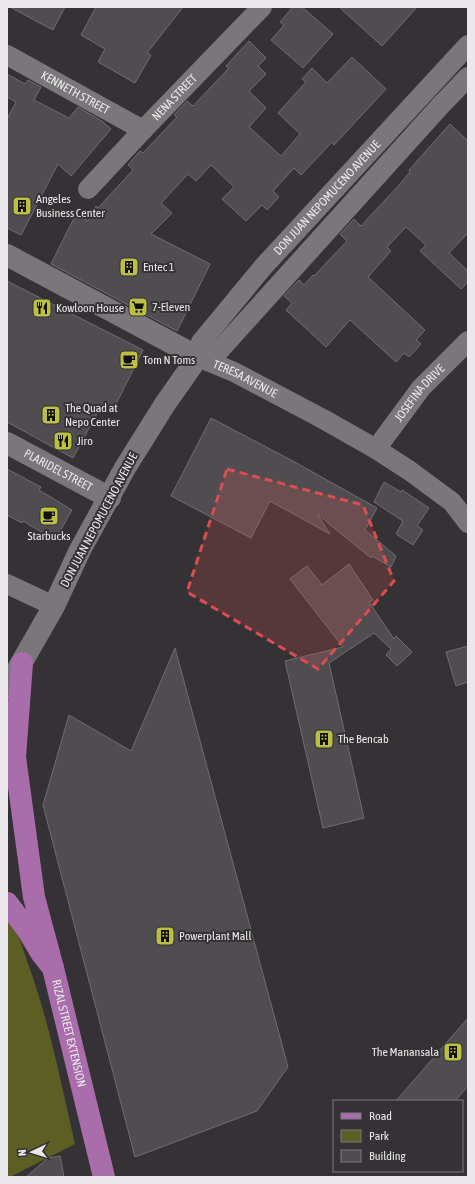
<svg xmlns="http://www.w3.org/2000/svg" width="475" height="1184" font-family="'Asap Condensed',sans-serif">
<rect width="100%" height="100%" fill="#353235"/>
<path fill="#5c5e23" d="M7 917C18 930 22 946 27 961 49 1020 61 1083 75 1144L10 1177H7Z"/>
<path fill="#504d50" stroke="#706d70" d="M10 7H65L53 30Z
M96 7H183L147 53 151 55 135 83 98 62 105 49 81 35Z
M293 7H302L333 34 303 68 271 40 284 25 280 22Z
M339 7H417L382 46Z
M249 41 266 58 258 66 266 74 249 91 266 108 249 127 281 156 300 134 278 113 306 82 302 79 312 68 327 83 352 57 386 89 334 145 332 142 301 175 294 168 273 191 279 197 267 210 262 205 246 221 222 199 234 187 211 165 196 181 188 174 161 203 172 213 151 234 210 264 177 331 51 264 76 214 88 221 96 206 98 208 133 170 128 165 140 151 143 153 177 117 174 115 187 101 193 106 229 68 226 66Z
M7 74 25 84 28 80 41 87 34 100 69 118 78 107 102 121 111 129 71 176 58 164 21 235 7 228V119L16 102 7 97Z
M450 124 468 141V233L449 253 468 271V282L461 289 420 251 426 245 406 227 387 247 391 251 368 277 425 330 416 340 421 344 409 357 404 353 396 362 350 320 326 347 286 310 292 303 284 296 299 280 304 285 313 275 314 276 347 241 340 234 354 219 361 226 400 184 410 172 409 170Z
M7 281 143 350 113 410 102 404 73 458 7 422Z
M211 418 291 460 377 508 365 530 396 556 391 567 372 556 371 558 317 514 330 534 270 501 251 538 171 496Z
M7 469 41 487 39 490 72 510 55 540 23 521 22 523 7 515Z
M384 482 401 492 402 490 429 508 417 526 423 530 413 545 396 534 403 521 374 502Z
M349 564 373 600 369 602 394 639 396 636 412 652 397 666 386 655 391 649 374 633 329 663 364 818 323 828 285 661 343 647 290 579 307 566 322 585Z
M468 646V682L456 686 446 652Z
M175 648 288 1067 257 1111 135 1157 43 805 69 715 131 751Z
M468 1018V1086L455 1101H396Z
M60 1156 64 1177H26L48 1158Z"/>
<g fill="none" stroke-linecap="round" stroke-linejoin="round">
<g stroke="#7a777a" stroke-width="20">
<path id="s1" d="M7 55 143 130"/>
<path id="s2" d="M88 189 143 130 262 7"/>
<path id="s3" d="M198 357 201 342 263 267 468 45"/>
<path d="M198 357 217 353 441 105 468 77"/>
<path id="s4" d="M198 357 234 372 323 419 376 449 410 471 452 502 468 523"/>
<path id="s5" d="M376 449 421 388 468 341"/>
<path d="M7 584 54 606"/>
</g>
<g stroke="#7a777a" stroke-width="22">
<path d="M7 255 198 357 165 404 125 468 80 550 54 606 7 688"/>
<path id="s6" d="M7 443 110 498"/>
</g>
<g stroke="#a96dac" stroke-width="22">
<path d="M22 663 15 757 34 897 53 968"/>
<path id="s7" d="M7 903 27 929 42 954 53 968 104 1177"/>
</g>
</g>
<path fill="#da4e4f" fill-opacity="0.2" stroke="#da4e4f" stroke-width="3" stroke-dasharray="8 5" stroke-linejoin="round" d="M227 469 363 505 394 581 318 669 187 592Z"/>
<defs>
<g id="building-square" transform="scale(1)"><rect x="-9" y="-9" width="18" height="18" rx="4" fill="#bdbf43" stroke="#353235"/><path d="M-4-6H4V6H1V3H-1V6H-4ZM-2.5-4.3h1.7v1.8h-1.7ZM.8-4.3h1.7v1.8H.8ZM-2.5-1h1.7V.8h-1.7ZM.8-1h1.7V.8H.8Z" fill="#111"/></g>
<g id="supermarket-square" transform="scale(1)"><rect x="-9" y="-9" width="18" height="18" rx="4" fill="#bdbf43" stroke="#353235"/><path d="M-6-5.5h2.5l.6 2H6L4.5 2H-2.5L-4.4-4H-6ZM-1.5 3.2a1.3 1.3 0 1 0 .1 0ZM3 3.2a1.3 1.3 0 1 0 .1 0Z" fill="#111"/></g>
<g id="restaurant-square" transform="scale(1)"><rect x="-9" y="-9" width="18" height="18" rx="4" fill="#bdbf43" stroke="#353235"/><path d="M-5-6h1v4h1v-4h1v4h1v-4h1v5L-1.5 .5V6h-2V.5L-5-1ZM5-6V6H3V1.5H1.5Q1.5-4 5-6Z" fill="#111"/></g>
<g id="cafe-square" transform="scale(1)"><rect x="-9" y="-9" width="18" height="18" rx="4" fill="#bdbf43" stroke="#353235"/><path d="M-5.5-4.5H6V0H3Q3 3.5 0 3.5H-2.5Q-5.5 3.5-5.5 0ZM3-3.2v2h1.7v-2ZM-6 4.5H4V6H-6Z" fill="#111"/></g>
</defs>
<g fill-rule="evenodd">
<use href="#building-square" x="22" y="206"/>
<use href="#building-square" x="129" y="267"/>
<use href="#supermarket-square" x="138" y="307"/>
<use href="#restaurant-square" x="42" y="308"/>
<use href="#cafe-square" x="129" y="360"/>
<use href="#building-square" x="51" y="415"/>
<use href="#restaurant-square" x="63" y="441"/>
<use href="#cafe-square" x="49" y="516"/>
<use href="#building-square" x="324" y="739"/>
<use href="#building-square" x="165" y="936"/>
<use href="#building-square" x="453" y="1052"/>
</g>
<g text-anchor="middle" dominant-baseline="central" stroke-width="4" stroke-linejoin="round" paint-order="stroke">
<g font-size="12" fill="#eae8ea" stroke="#353235">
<text stroke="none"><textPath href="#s1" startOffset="78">KENNETH STREET</textPath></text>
<text stroke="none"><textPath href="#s2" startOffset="126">NENA STREET</textPath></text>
<text stroke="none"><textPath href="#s3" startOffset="207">DON JUAN NEPOMUCENO AVENUE</textPath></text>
<text stroke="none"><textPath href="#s4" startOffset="52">TERESA AVENUE</textPath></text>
<text stroke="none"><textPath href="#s5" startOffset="71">JOSEFINA DRIVE</textPath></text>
<text stroke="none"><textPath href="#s6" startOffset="58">PLARIDEL STREET</textPath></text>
<text transform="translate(99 520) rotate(-62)">DON JUAN NEPOMUCENO AVENUE</text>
<text stroke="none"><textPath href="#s7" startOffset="147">RIZAL STREET EXTENSION</textPath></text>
</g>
<g font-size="12" fill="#eae8ea" stroke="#353235" text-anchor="start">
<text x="36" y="199">Angeles<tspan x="36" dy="14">Business Center</tspan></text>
<text x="143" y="267">Entec 1</text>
<text x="152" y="307">7-Eleven</text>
<text x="56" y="308">Kowloon House</text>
<text x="143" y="360">Tom N Toms</text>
<text x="65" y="408">The Quad at<tspan x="65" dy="14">Nepo Center</tspan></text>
<text x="77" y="441">Jiro</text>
<text x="49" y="536" text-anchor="middle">Starbucks</text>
<text x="338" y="739">The Bencab</text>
<text x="179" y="936">Powerplant Mall</text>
<text x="439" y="1052" text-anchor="end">The Manansala</text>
</g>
</g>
<rect width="475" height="1184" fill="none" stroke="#eae8ea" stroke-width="16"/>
<rect x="333" y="1100" width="130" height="72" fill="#353235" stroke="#7d7b7d"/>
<rect x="341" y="1113" width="20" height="6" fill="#a96dac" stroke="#7d7b7d"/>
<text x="369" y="1120" font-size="12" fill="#eae8ea">Road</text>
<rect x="341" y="1130" width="20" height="12" fill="#5c5e23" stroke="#7d7b7d"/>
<text x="369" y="1140" font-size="12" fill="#eae8ea">Park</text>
<rect x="341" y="1150" width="20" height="12" fill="#504d50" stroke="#7d7b7d"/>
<text x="369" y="1160" font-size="12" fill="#eae8ea">Building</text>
<g transform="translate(32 1152) rotate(266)" stroke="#353235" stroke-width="3" paint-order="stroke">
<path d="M0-3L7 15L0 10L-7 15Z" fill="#eae8ea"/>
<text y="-6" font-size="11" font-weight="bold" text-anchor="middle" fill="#eae8ea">N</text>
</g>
</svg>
